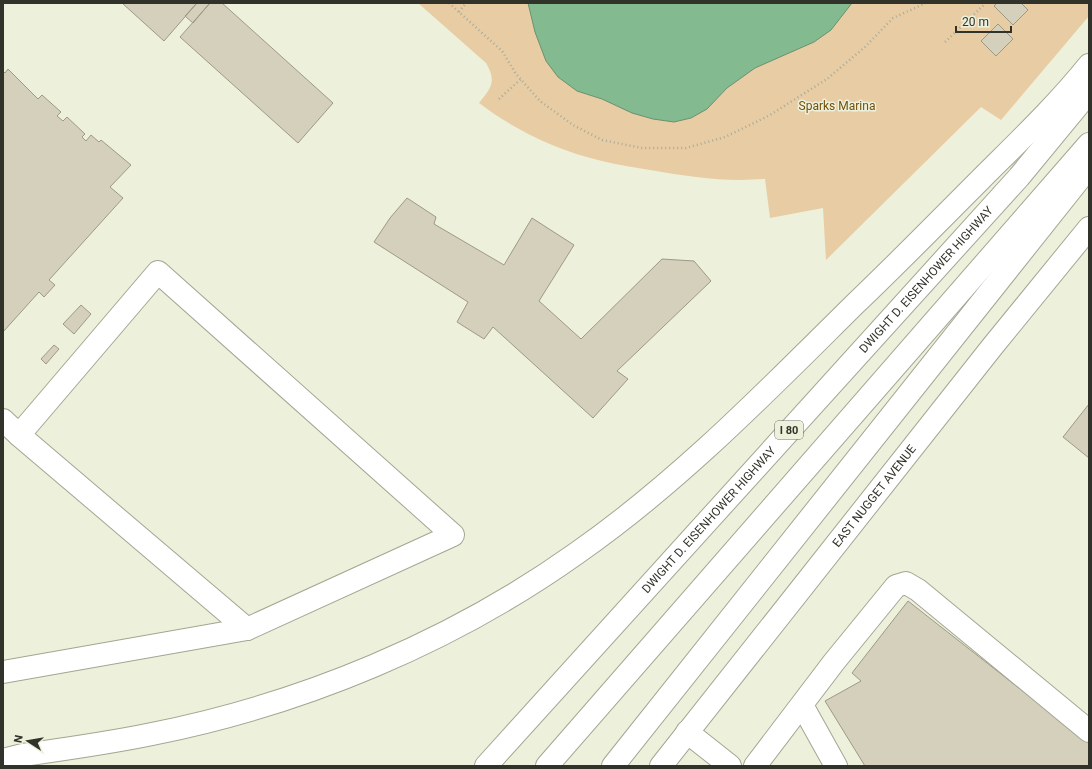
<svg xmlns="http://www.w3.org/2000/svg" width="1092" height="769" font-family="Roboto,sans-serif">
<rect width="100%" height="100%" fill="#edf0db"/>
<path fill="#e8cca4" d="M418 3H1089V16L1001 120 981 107 826 260 823 208 770 218 765 179C724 182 691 177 650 170 634 167 618 165 602 161 557 150 516 131 479 103 491 88 497 82 486 63Z"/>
<path fill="#83ba90" stroke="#6a9171" d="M528 3H852L831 30 814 42 755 68 727 88 707 109 691 118 674 122 653 119 632 113 602 99 577 91 558 77 546 61 535 32Z"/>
<path fill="#d5d0bc" stroke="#9e9985" d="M122 3H197L164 41Z
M197 3H210L193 23 185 16Z
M210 3H222L333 103 298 143 180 37Z
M997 3H1021L1028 10 1013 25 994 6Z
M998 24 1013 39 996 56 981 41Z
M8 69 38 99 42 95 61 112 57 116 63 121 67 117 85 134 82 137 86 141 91 135 99 142 101 140 131 165 110 187 123 198 49 280 55 285 44 297 39 292 3 332V71L5 73Z
M407 198 436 217 434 224 504 265 532 218 574 245 539 301 581 339 662 259 694 261 711 281 617 371 628 379 593 418 493 327 484 339 457 322 468 302 374 242 390 218Z
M81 305 91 314 74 334 63 324Z
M54 345 59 349 46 364 41 359Z
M1089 404V458L1063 437Z
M908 601 1089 743V766H865L825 701 861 681 852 673Z"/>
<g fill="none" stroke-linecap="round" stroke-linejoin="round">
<g stroke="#a3a692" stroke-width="24">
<g id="minor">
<path d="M3 420 19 435 158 272 453 535 247 629 3 672"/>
<path d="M19 435 247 629"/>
<path d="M802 705 836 766"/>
<path d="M687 732 730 766"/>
<path id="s1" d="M661 766 992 347 1089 228"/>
<path d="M755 766 834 662 896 586 906 583 918 590 1089 731"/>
</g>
</g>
<g stroke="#a3a692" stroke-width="24">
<g id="highway">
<path d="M3 760 23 755C66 749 109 743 152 734 303 704 452 642 577 553 680 481 767 391 855 304 898 263 939 221 981 179 1018 142 1056 106 1089 65"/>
<path id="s2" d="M486 766 1019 177 1089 92"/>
<path d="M547 766 1089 144"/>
<path d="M613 766 1089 167"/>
</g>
</g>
<path stroke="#a8ab9b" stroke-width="2.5" stroke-dasharray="1 3" stroke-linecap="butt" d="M449 3 502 51 516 74 540 101 573 125 602 140 642 148H686L725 137 770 115 827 79 865 47 893 18 926 3
M459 12 466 3
M945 42 986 3
M499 99 521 79"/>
<use href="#minor" stroke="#fff" stroke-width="22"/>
<use href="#highway" stroke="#fff" stroke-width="22"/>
</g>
<g text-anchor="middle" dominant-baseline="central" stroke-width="3" stroke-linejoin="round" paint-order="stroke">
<rect fill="#edf0db" stroke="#696b5f" stroke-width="1" x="775" y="421" width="28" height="18" rx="3"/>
<g font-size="11" font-weight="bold" fill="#31322a">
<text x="789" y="430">I 80</text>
</g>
<g font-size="12" fill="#74500d" stroke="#edf0db">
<text x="837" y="106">Sparks Marina</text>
</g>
<g font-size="12" fill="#31322a" stroke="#edf0db">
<text stroke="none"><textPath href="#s2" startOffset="656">DWIGHT D. EISENHOWER HIGHWAY</textPath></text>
<text stroke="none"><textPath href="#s1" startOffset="344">EAST NUGGET AVENUE</textPath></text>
<text stroke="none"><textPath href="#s2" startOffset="332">DWIGHT D. EISENHOWER HIGHWAY</textPath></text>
</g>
</g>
<rect width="1092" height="769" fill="none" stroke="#31322a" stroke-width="8"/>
<g transform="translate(28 741) rotate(282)" stroke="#edf0db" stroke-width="3" paint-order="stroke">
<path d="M0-3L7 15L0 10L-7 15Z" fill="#31322a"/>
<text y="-6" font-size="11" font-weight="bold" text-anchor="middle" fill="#31322a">N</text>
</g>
<path d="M956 26v6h55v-6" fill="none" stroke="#31322a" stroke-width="2"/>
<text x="962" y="26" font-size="12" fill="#31322a" stroke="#edf0db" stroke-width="3" paint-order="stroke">20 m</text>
</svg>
